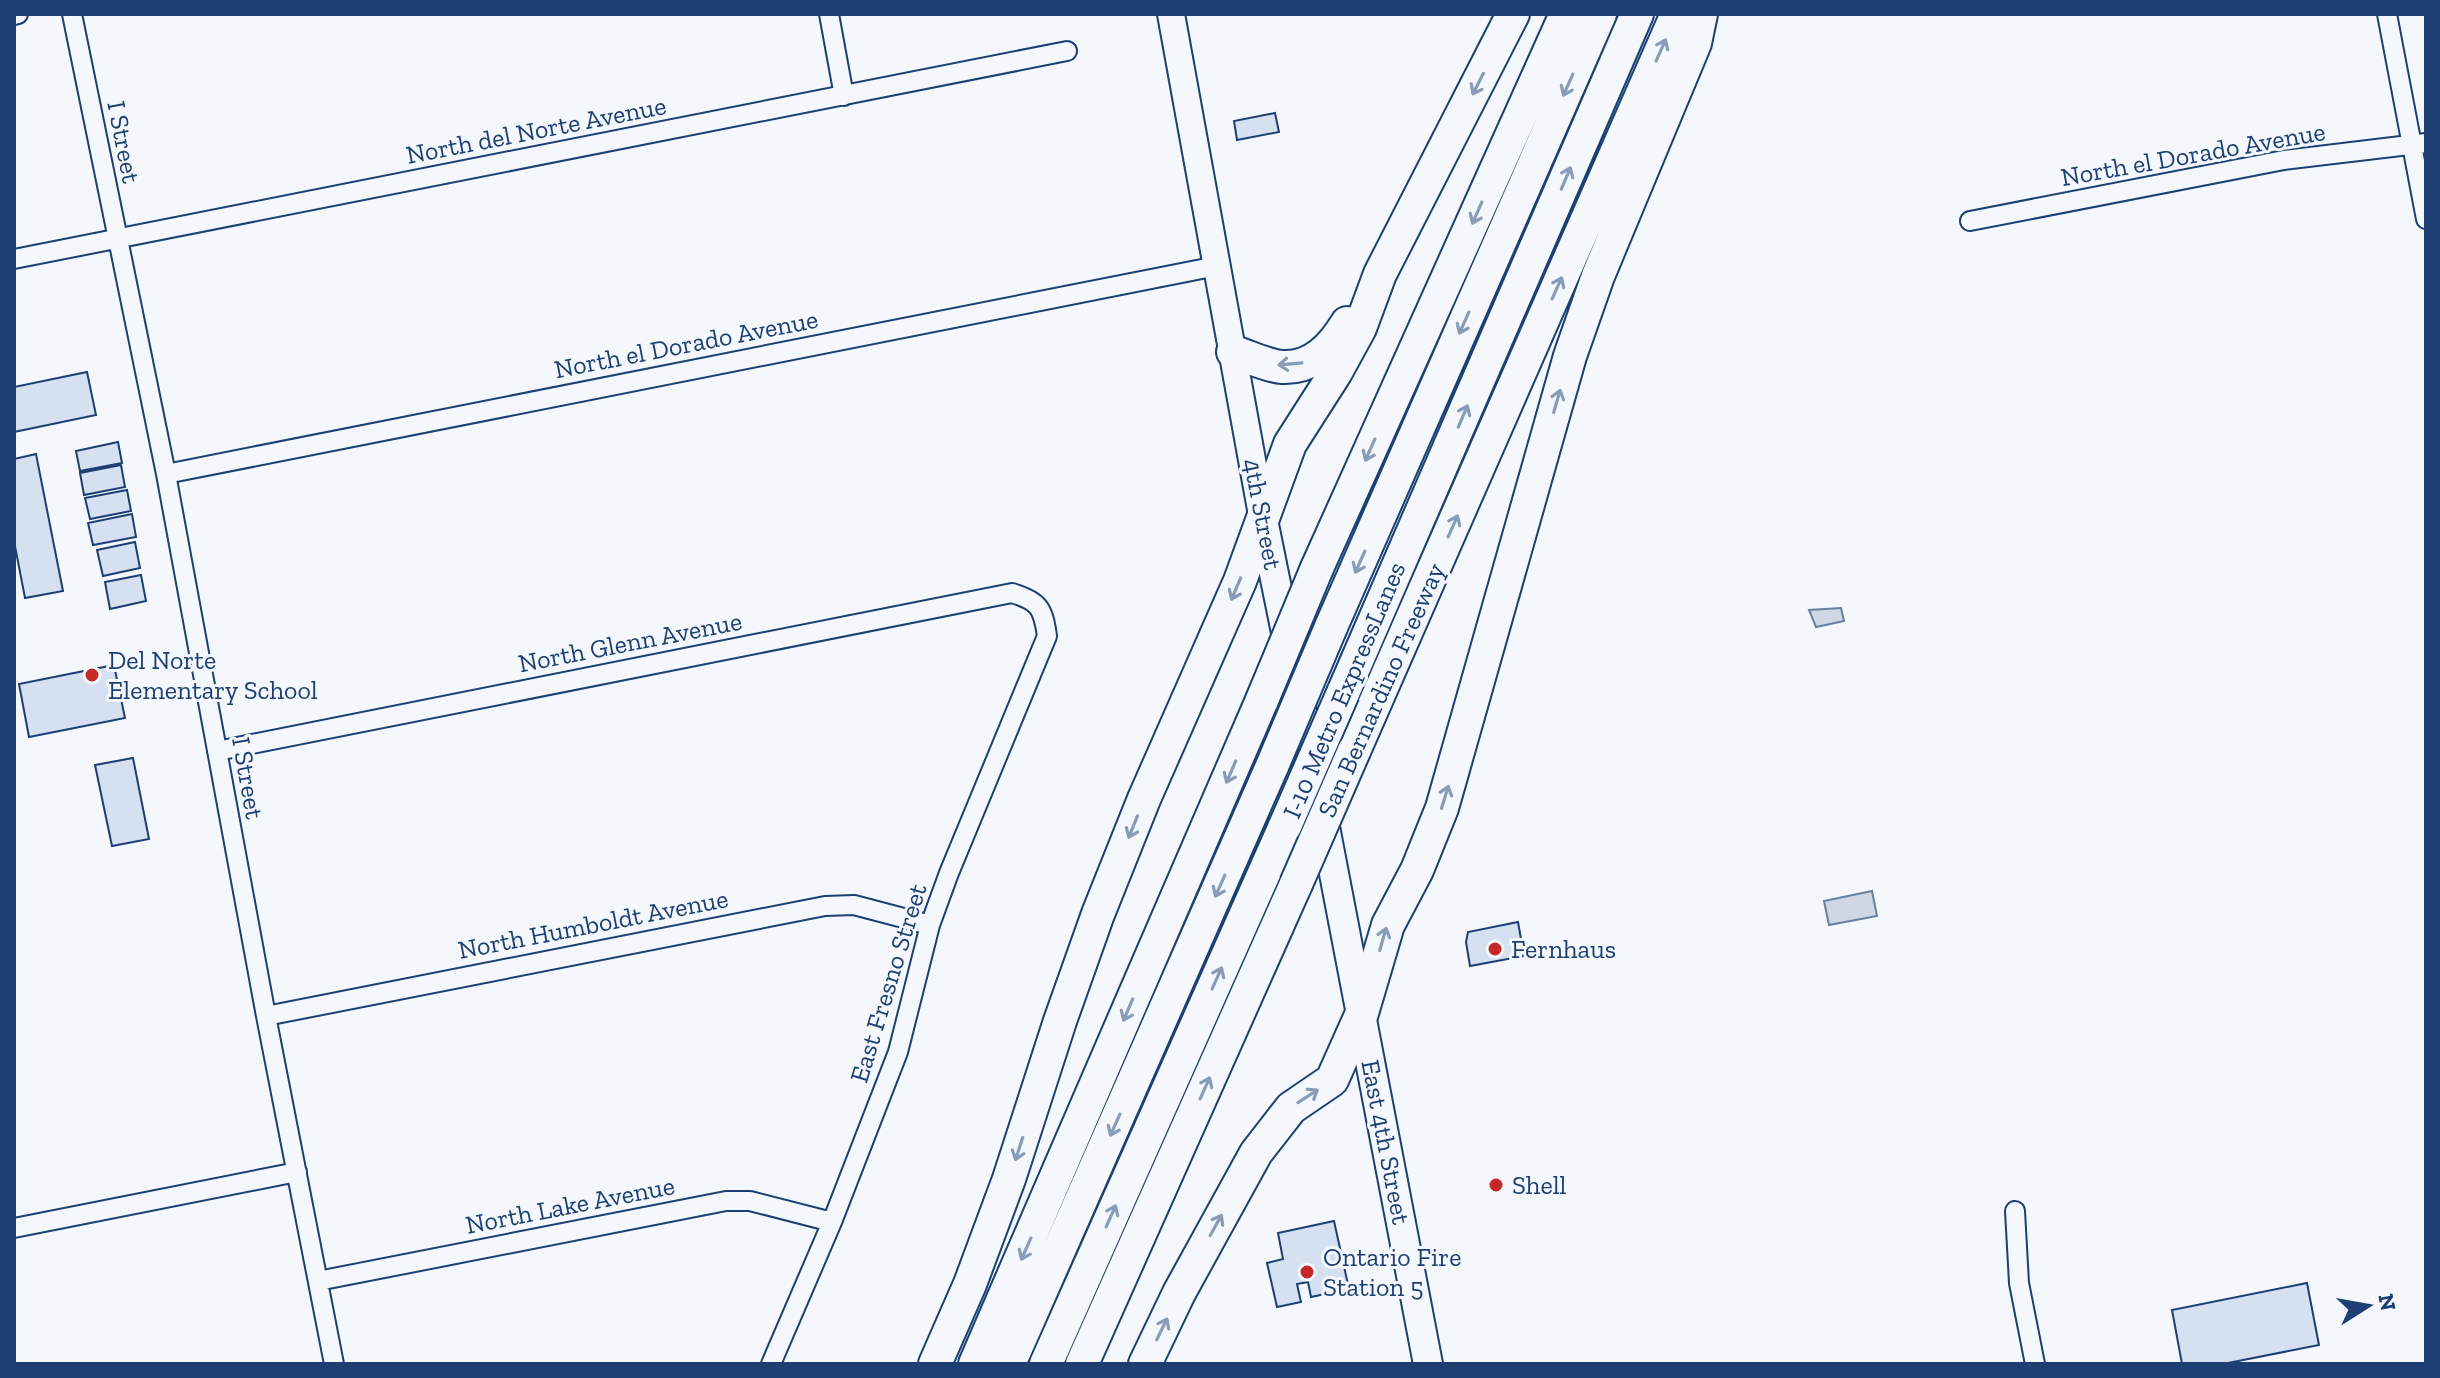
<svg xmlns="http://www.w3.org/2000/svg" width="2440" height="1378" font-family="'Zilla Slab',serif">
<rect width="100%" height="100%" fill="#f4f7fb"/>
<path fill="#cfd7e4" stroke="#687fa3" stroke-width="2" d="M1841 608 1844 621 1816 627 1809 610Z
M1872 891 1877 916 1829 925 1824 901Z"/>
<path fill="#d5e0f0" stroke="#1d3f73" stroke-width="2" d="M1275 113 1279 132 1237 140 1234 121Z
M87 372 96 415 14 432V387Z
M118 442 122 463 80 471 76 451Z
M36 454 63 591 25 598 14 541V459Z
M121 465 125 487 84 495 80 473Z
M127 490 131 511 90 519 85 498Z
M132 514 136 537 93 545 88 523Z
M135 542 140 568 103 576 97 550Z
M141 575 146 601 110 609 105 582Z
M114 665 125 718 29 737 19 684Z
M133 758 149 839 112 846 95 765Z
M1518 922 1524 956 1470 966 1466 942 1468 932Z
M1334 1221 1349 1289 1311 1297 1308 1282 1297 1284 1301 1302 1277 1307 1267 1263 1283 1259 1278 1233Z
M2307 1283 2319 1345 2223 1364H2182L2172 1310Z"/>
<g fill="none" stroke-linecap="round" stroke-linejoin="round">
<g stroke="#1d3f73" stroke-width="22">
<path id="minor" d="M72 14 166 474 266 1016 334 1364
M829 14 844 96
M2387 14 2426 219
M14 15 18 14
M1970 221 2284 160 2426 143
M14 259 1067 51
M166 474 1217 266
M217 751 1012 593C1039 601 1043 608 1047 636L949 873 930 925 898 1052 832 1222 771 1364
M266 1016 825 906 854 905 930 925
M2015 1211 2019 1283 2035 1364
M14 1228 297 1172
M318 1281 726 1201H750L832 1222"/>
</g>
<g stroke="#1d3f73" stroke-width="30">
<path id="secondary" d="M1171 14 1262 515"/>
</g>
<g stroke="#1d3f73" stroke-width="32">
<path id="primary" d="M1262 515 1314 770
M1322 811 1428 1364"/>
</g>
<g stroke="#1d3f73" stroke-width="36">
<path id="motorway" d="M1233 352C1248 356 1267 366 1282 367 1313 369 1333 346 1347 323
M1317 568 1566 14
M1331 627 1600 14
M1343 693 1637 14
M1354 751 1677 14
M935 1364 970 1284 1009 1179 1060 1021 1098 914 1144 799 1240 581 1290 444 1336 372 1360 328 1380 274 1513 14
M975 1364 1262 700
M1009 1364 1273 764
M1046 1364 1285 826
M1082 1364 1296 884
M1145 1364 1179 1293 1256 1153 1291 1108 1332 1080 1362 1013 1388 925 1417 870 1442 808 1570 356 1598 276 1695 43 1701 14"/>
</g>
<use href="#minor" stroke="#f4f7fb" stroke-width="18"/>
<use href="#secondary" stroke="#f4f7fb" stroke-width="26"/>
<use href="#primary" stroke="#f4f7fb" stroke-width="28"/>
<use href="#motorway" stroke="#f4f7fb" stroke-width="32"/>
<g stroke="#1d3f73" stroke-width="36" stroke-linecap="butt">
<path id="motorway-bridge" d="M1262 700 1317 568
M1273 764 1331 627
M1285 826 1343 693
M1296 884 1354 751"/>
</g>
<use href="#motorway-bridge" stroke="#f4f7fb" stroke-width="32"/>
</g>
<defs><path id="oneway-shaft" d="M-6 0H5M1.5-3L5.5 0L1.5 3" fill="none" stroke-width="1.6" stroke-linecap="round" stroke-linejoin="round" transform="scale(2)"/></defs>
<g stroke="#889bb7">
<use href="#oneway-shaft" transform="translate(1661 50) rotate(-66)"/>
<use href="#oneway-shaft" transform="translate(1478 84) rotate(117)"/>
<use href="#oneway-shaft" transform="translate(1568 85) rotate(114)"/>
<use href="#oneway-shaft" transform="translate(1566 178) rotate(-67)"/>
<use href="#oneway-shaft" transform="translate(1477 213) rotate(114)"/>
<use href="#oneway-shaft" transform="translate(1557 288) rotate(-66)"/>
<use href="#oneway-shaft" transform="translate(1464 323) rotate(114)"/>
<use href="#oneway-shaft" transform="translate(1290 364) rotate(175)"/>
<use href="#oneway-shaft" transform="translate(1557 401) rotate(-74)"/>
<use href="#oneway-shaft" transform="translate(1463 416) rotate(-67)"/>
<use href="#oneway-shaft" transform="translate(1370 450) rotate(114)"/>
<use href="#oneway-shaft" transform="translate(1453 526) rotate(-66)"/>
<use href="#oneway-shaft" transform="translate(1360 562) rotate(114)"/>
<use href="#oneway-shaft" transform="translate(1236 589) rotate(113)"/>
<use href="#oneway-shaft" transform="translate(1231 772) rotate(113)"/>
<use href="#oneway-shaft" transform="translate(1445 797) rotate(-73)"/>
<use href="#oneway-shaft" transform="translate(1133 827) rotate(112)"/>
<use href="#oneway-shaft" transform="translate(1220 886) rotate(114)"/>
<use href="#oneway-shaft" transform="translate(1383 939) rotate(-74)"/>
<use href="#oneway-shaft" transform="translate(1217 978) rotate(-66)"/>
<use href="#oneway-shaft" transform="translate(1128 1010) rotate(113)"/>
<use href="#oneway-shaft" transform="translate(1205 1088) rotate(-66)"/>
<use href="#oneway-shaft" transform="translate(1308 1096) rotate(-33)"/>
<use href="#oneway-shaft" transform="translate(1115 1125) rotate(114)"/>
<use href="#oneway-shaft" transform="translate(1019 1149) rotate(108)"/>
<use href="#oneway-shaft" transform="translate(1111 1216) rotate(-66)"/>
<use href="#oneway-shaft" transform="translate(1216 1225) rotate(-61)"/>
<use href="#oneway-shaft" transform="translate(1026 1249) rotate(114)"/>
<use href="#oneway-shaft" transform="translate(1162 1329) rotate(-64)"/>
</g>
<g fill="#c62828" stroke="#f4f7fb" stroke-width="3">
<circle cx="92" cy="675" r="8"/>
<circle cx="1495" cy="949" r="8"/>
<circle cx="1496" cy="1185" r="8"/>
<circle cx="1307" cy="1272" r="8"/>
</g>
<g text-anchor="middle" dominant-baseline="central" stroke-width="6" stroke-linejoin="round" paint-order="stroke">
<g font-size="26" fill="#1d3f73" stroke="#f4f7fb">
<text transform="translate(536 130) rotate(-11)">North del Norte Avenue</text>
<text transform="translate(124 142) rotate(79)">I Street</text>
<text transform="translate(2193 154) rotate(-10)">North el Dorado Avenue</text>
<text transform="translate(686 344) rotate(-11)">North el Dorado Avenue</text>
<text transform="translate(1263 514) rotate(79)">4th Street</text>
<text transform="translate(630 642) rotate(-11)">North Glenn Avenue</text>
<text transform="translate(1344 690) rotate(-67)">I-10 Metro ExpressLanes</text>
<text transform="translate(1381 690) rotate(-66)">San Bernardino Freeway</text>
<text transform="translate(248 778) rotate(80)">I Street</text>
<text transform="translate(593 924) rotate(-11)">North Humboldt Avenue</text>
<text transform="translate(888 983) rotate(-73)">East Fresno Street</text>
<text transform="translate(1386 1142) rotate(79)">East 4th Street</text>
<text transform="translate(570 1205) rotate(-11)">North Lake Avenue</text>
</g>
<g font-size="26" fill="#1d3f73" stroke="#f4f7fb" text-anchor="start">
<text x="108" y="660">Del Norte<tspan x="108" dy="30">Elementary School</tspan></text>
<text x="1511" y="949">Fernhaus</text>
<text x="1512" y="1185">Shell</text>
<text x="1323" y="1257">Ontario Fire<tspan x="1323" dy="30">Station 5</tspan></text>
</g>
</g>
<rect width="2440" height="1378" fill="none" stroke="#1d3f73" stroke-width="32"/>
<g transform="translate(2368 1306) rotate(79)" stroke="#f4f7fb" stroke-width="6" paint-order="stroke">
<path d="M0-6L14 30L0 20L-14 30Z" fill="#1d3f73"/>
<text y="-12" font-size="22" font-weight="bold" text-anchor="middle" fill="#1d3f73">N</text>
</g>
</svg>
